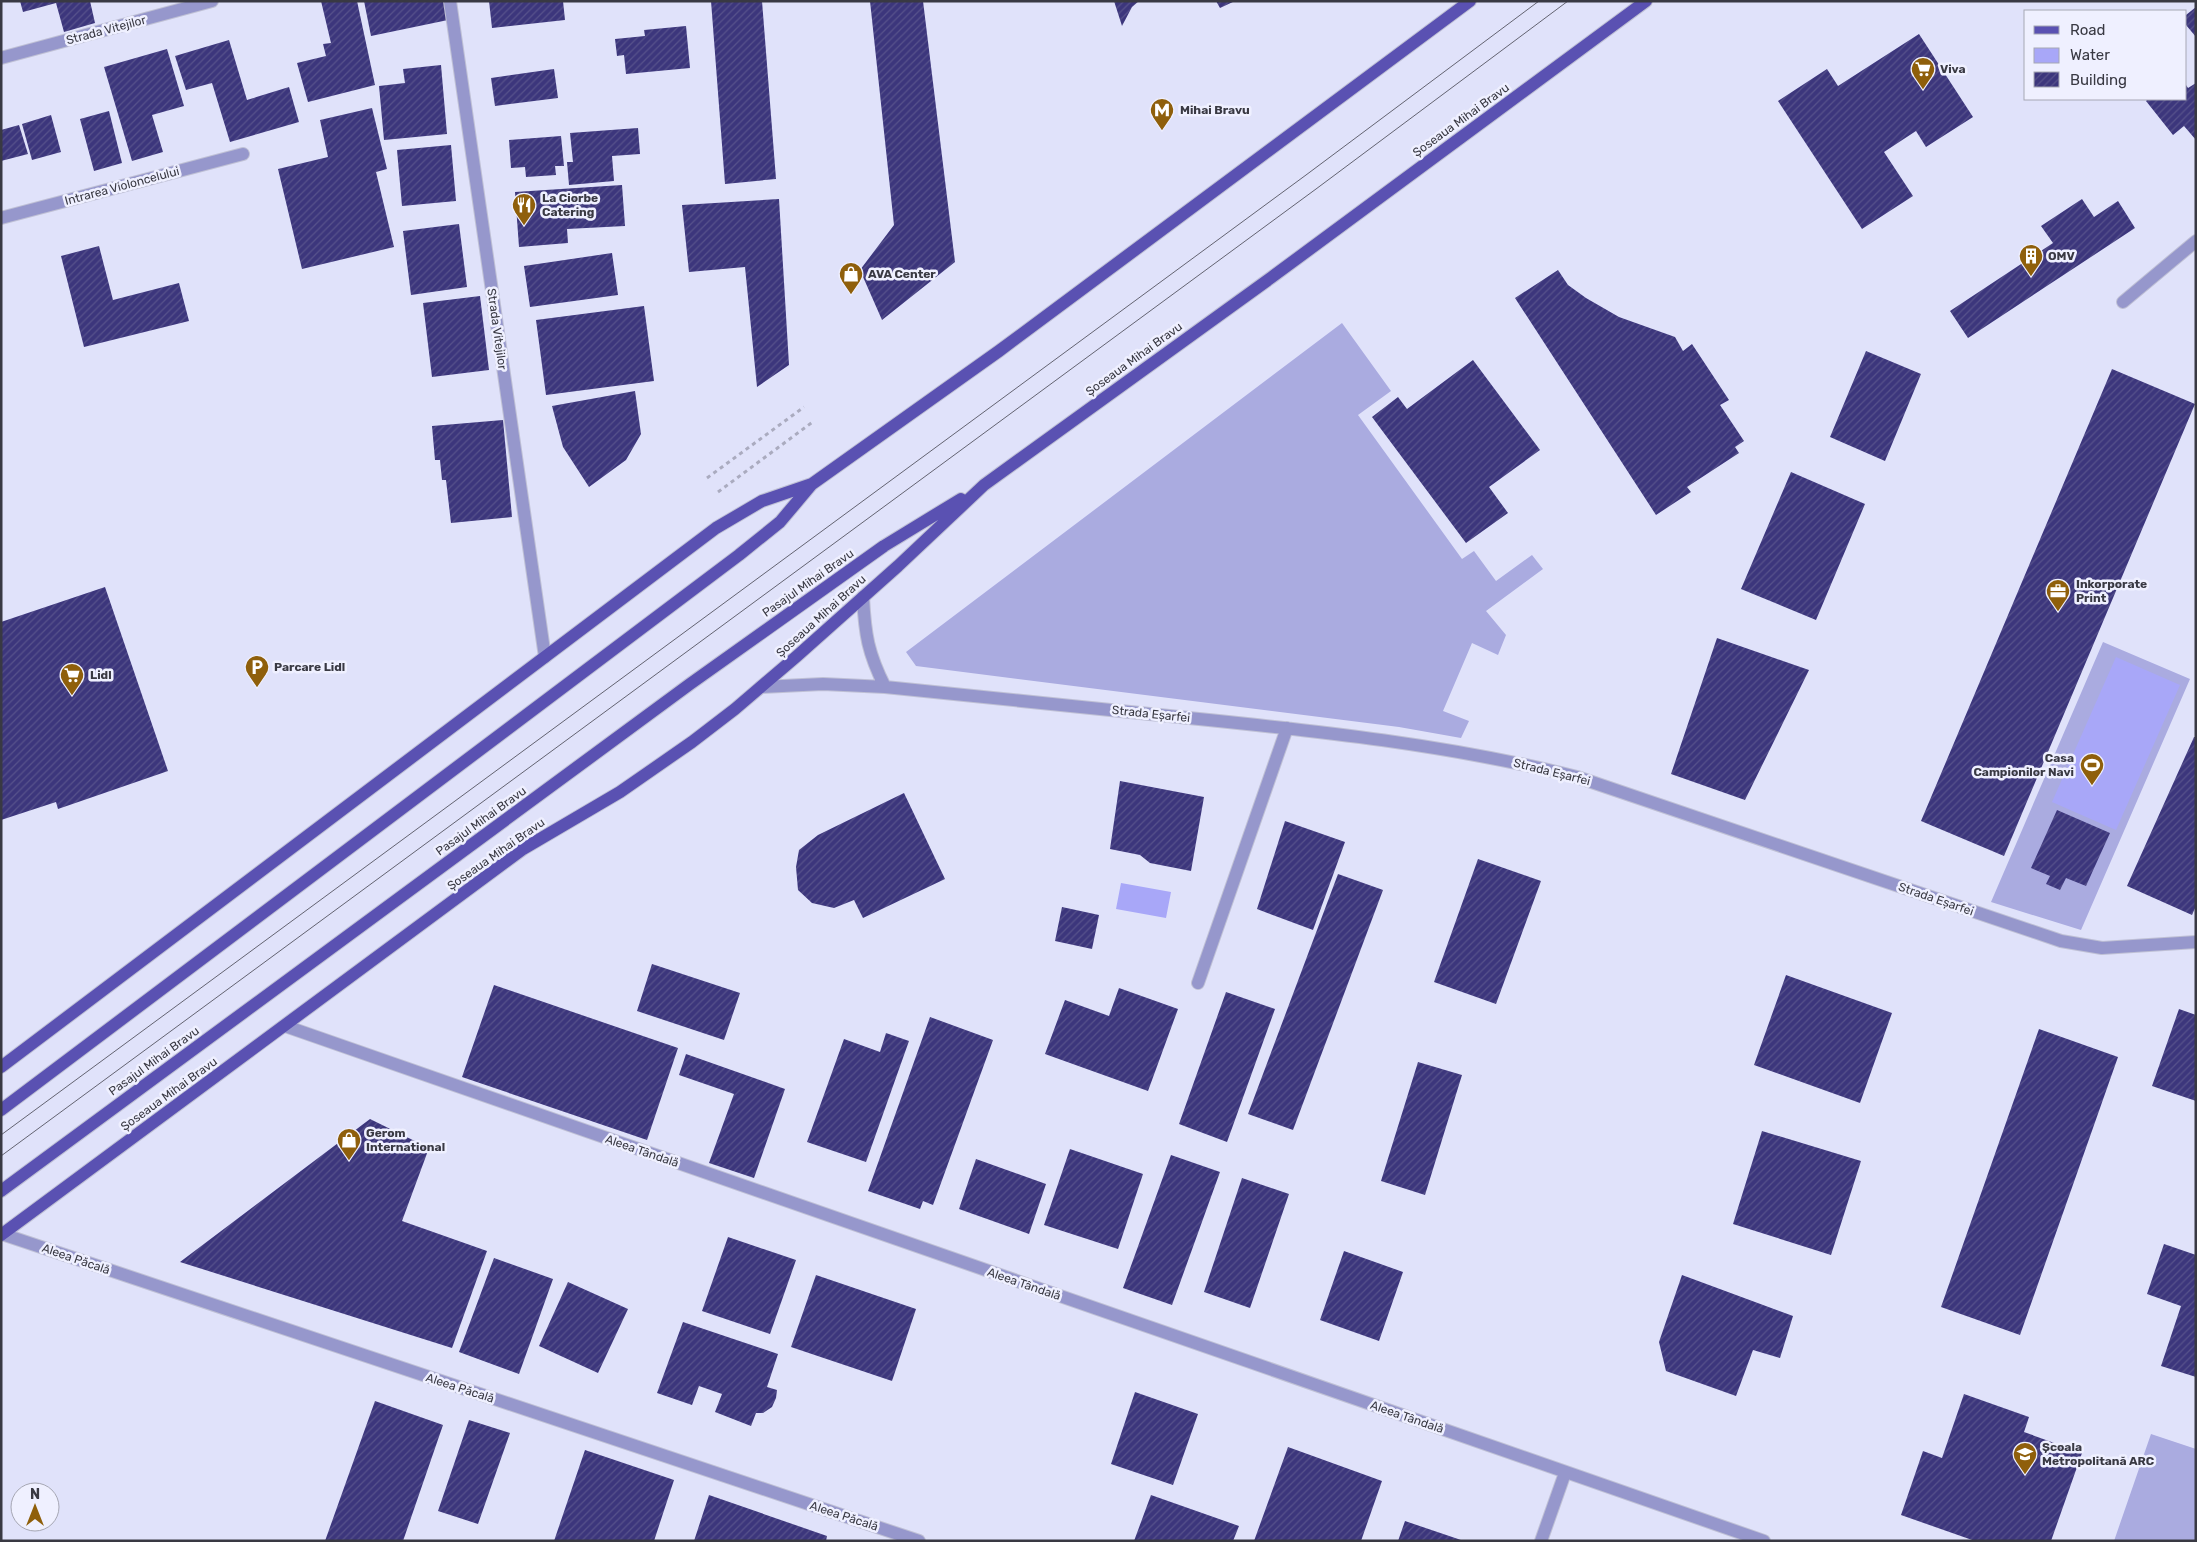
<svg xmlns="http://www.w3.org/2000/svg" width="2197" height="1542" font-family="Rubik,sans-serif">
<defs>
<pattern id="building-hatch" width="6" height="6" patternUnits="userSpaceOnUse" patternTransform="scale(1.25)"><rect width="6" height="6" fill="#3c367c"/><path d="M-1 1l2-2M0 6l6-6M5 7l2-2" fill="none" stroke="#57528b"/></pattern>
</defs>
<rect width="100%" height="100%" fill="#e0e2fa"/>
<path fill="#aaabe0" d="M1342 323 1391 391 1358 415 1462 559 1474 551 1496 581 1532 555 1543 569 1486 611 1506 635 1498 655 1472 643 1443 711 1469 721 1461 738 1399 727 916 666 906 652Z
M2103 642 2190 679 2081 930 1991 902Z
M2151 1434 2196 1449V1541H2114Z"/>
<path fill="#a8a7f8" d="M2116 657 2180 685 2116 830 2052 802Z
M1121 883 1171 892 1166 918 1116 909Z"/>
<path fill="url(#building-hatch)" d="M20 1H90L95 23 64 32 56 3 23 12Z
M321 1H357L375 85 308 102 297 63 326 56 323 44 331 43Z
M364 1H444L448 20 371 36Z
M489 1H563L565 20 492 28Z
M711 1H762L776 179 725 184Z
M870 1H923L955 262 882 320 860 270 894 225Z
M1114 1H1139L1132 7 1122 26Z
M1216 1H1235L1220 8Z
M2196 7V37L2186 25V15Z
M686 26 690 68 626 74 624 55 617 56 615 39 645 36 644 30Z
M1919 34 1973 117 1926 147 1916 131 1884 152 1913 196 1862 229 1778 101 1827 69 1838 86Z
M229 40 247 100 289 87 299 122 230 142 212 83 186 90 175 56Z
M167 49 184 106 152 115 163 152 132 161 104 67Z
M441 65 447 134 384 140 379 86 405 83 403 69Z
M554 69 558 98 495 106 491 78Z
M2196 83V140L2184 126 2173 135 2146 101 2148 99H2186V85L2188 88Z
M372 108 387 169 376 172 394 247 302 269 278 169 328 157 320 120Z
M109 111 122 163 94 171 80 119Z
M51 115 61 152 32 160 22 124Z
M19 125 28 154 1 161V130Z
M638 128 640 154 612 156 614 181 569 185 567 162H573L570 133Z
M561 136 564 166H555L556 175 526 177 525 167 511 168 509 140Z
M451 145 456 201 402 206 397 150Z
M622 185 625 226 567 229 568 243 519 247 515 192Z
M779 199 789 365 757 387 745 267 689 272 682 205Z
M2082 199 2094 217 2118 201 2135 228 1968 338 1950 311 2053 243 2041 226Z
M459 224 467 287 411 295 403 231Z
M99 246 113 300 179 283 189 321 84 347 61 256Z
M612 253 618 295 530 307 524 266Z
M1558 270 1568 285 1586 298 1619 317 1675 337 1683 351 1692 344 1729 400 1720 405 1744 441 1735 447 1739 453 1687 487 1691 492 1656 515 1515 298Z
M480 296 489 370 432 377 423 303Z
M644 306 654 381 546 395 536 320Z
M1866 351 1921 374 1885 461 1830 437Z
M1473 360 1540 450 1489 487 1508 513 1466 543 1372 417 1398 397 1407 409Z
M2112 369 2195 404 2004 856 1921 821Z
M635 391 641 434 626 460 589 487 563 447 552 406Z
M503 420 512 517 451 523 446 480H442L440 460H435L432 426Z
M1791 472 1865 504 1816 620 1741 589Z
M105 587 168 771 58 809 56 802 1 820V622Z
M1717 638 1809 670 1745 800 1671 774Z
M2194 737H2196V906L2192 915 2127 886Z
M1120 781 1204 797 1191 871 1150 863 1140 855 1110 849Z
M904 793 945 879 863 918 854 900 834 908 812 903 798 890 796 867 799 850 818 835Z
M2057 810 2110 833 2086 886 2066 878 2060 890 2046 884 2050 876 2031 868Z
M1285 821 1345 842 1313 930 1257 909Z
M1478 859 1541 881 1496 1004 1434 982Z
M1338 874 1383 890 1293 1130 1248 1114Z
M1062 907 1099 915 1092 949 1055 941Z
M652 964 740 993 724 1040 637 1011Z
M1786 975 1892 1013 1860 1103 1754 1065Z
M494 985 678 1048 647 1140 462 1077Z
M1119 988 1178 1009 1148 1091 1045 1054 1065 1000 1109 1016Z
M1226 992 1275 1009 1227 1142 1179 1124Z
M2179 1009 2196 1015V1101L2152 1086Z
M930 1017 993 1040 933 1205 923 1201 920 1209 868 1191Z
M2039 1029 2118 1057 2020 1335 1941 1307Z
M886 1033 909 1041 866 1162 807 1142 844 1039 880 1052Z
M686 1054 785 1089 754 1178 709 1163 734 1094 679 1075Z
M1418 1062 1462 1075 1425 1195 1381 1181Z
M370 1119 429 1148 402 1221 487 1251 452 1348 180 1262Z
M1762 1131 1861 1161 1831 1255 1733 1224Z
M1070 1149 1143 1174 1118 1249 1044 1225Z
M1171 1155 1220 1172 1172 1305 1123 1288Z
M976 1159 1046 1184 1029 1234 959 1209Z
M1242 1178 1289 1194 1250 1308 1204 1292Z
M728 1237 796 1260 770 1334 702 1311Z
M2164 1244 2196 1255V1377L2161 1366 2181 1306 2147 1294Z
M1344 1251 1403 1272 1379 1341 1320 1320Z
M494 1258 553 1279 519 1374 459 1352Z
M816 1275 916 1309 892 1381 791 1347Z
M1682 1275 1793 1316 1780 1358 1753 1350 1736 1396 1666 1371 1659 1342Z
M568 1282 628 1309 598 1373 539 1346Z
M683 1322 778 1354 767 1387 777 1390 776 1398 772 1407 763 1413H756L751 1426 715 1412 722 1394 699 1386 692 1405 657 1393Z
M1135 1392 1198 1414 1173 1485 1111 1464Z
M1964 1394 2029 1417 2024 1432 2082 1453 2051 1541H1975L1901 1515 1923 1451 1942 1458Z
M375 1401 443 1425 403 1541H325Z
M469 1420 510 1433 478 1524 438 1511Z
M1288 1447 1382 1481 1361 1541H1254Z
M585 1450 674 1480 654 1541H554Z
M709 1495 827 1536 826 1541H694Z
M1151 1495 1239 1526 1233 1541H1134Z
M1405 1521 1461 1540V1541H1398Z"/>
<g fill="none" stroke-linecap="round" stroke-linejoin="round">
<g stroke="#bfc0d5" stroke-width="14">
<path id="minor" d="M450 1 545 657
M1 58 212 1
M1 218 243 154
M2123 302 2196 241
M863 597C865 635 868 653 885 687
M761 687 823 684 885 687C987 698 1088 708 1189 718 1319 731 1450 745 1577 777L2061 941 2102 948 2196 942
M1198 983 1287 728
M285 1026 1764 1541
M2 1234 919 1541
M1541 1541 1565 1473"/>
</g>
<g stroke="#bfc0d5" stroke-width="14">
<path id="primary" d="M1 1067 716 528 762 501 812 484 999 351 1470 1
M1 1110 739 555 780 522 812 484
M1 1191 690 684 884 546 961 499
M1 1235 523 849 620 792 692 742 735 709 797 656 898 566 984 485 1272 277 1646 1"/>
</g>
<path stroke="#aaabbf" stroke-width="3" stroke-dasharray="4 4" stroke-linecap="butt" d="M707 478 804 407
M718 492 814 421"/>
<use href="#minor" stroke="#9697cc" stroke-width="12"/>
<use href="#primary" stroke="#5a51b2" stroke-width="12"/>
<path stroke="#636371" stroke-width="1" d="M1 1135 1306 175 1539 1
M1 1156 1316 189 1568 1"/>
</g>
<defs>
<g id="supermarket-pin" transform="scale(1.25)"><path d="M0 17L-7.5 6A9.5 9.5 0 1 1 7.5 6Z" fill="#8f5f0b" stroke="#eff0ff"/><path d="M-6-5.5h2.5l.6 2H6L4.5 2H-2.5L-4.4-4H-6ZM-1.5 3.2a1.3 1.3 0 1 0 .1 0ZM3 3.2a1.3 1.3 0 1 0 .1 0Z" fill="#fff"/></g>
<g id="metro-pin" transform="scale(1.25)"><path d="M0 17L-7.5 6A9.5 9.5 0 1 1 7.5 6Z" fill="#8f5f0b" stroke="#eff0ff"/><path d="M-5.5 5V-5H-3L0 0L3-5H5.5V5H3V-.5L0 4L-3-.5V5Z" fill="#fff"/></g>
<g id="restaurant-pin" transform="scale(1.25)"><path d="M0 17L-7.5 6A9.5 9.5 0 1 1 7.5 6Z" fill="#8f5f0b" stroke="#eff0ff"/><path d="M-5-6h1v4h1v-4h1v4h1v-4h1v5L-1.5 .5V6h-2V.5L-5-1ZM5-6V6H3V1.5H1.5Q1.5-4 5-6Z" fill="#fff"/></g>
<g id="building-pin" transform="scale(1.25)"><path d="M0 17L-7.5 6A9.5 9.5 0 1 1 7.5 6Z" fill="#8f5f0b" stroke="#eff0ff"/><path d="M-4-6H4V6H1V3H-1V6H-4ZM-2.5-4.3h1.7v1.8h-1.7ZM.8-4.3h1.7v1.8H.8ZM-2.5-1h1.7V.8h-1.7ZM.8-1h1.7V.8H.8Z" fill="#fff"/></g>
<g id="shop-pin" transform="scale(1.25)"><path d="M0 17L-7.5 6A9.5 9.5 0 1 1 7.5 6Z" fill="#8f5f0b" stroke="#eff0ff"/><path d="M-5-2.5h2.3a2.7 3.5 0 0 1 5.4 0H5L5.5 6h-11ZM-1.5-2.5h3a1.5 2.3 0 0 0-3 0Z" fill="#fff"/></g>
<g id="office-pin" transform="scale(1.25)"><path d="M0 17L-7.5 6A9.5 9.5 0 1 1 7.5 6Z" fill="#8f5f0b" stroke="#eff0ff"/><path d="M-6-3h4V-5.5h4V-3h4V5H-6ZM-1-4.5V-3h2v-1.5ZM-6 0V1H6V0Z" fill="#fff"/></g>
<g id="parking-pin" transform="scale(1.25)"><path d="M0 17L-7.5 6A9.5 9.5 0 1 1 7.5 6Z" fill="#8f5f0b" stroke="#eff0ff"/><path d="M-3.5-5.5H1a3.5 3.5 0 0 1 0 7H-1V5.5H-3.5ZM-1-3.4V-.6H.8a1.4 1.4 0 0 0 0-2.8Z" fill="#fff"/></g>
<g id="stadium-pin" transform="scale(1.25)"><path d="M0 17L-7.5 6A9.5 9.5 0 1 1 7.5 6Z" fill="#8f5f0b" stroke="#eff0ff"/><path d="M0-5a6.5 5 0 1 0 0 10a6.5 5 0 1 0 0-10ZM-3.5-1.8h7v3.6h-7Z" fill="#fff"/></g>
<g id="school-pin" transform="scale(1.25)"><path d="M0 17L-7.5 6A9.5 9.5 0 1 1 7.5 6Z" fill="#8f5f0b" stroke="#eff0ff"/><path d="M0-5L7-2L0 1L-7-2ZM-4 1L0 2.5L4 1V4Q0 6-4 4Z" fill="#fff"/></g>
</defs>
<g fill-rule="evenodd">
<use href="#supermarket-pin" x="1923" y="69"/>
<use href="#metro-pin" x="1162" y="110"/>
<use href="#restaurant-pin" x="524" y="205"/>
<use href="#building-pin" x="2031" y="256"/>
<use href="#shop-pin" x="851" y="274"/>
<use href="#office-pin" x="2058" y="591"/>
<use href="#parking-pin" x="257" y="667"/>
<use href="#supermarket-pin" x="72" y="675"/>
<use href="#stadium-pin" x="2092" y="765"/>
<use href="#shop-pin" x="349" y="1140"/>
<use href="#school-pin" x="2025" y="1454"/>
</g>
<g text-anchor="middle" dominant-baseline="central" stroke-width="5" stroke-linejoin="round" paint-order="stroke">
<g font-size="12" fill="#393943" stroke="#eff0ff">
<text transform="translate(106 30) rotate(-15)">Strada Vitejilor</text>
<text transform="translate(1461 120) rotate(-36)">Șoseaua Mihai Bravu</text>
<text transform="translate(122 186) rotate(-15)">Intrarea Violoncelului</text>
<text transform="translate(497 329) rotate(82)">Strada Vitejilor</text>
<text transform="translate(1134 359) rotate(-36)">Șoseaua Mihai Bravu</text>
<text transform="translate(808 583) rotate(-35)">Pasajul Mihai Bravu</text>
<text transform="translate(821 616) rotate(-42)">Șoseaua Mihai Bravu</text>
<text transform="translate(1151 714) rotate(6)">Strada Eșarfei</text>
<text transform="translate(1552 772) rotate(14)">Strada Eșarfei</text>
<text transform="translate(481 821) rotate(-36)">Pasajul Mihai Bravu</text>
<text transform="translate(496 854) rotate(-35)">Șoseaua Mihai Bravu</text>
<text transform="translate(1936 899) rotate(19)">Strada Eșarfei</text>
<text transform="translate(154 1061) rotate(-36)">Pasajul Mihai Bravu</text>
<text transform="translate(169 1094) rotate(-36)">Șoseaua Mihai Bravu</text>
<text transform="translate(642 1151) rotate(19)">Aleea Tândală</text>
<text transform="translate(76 1259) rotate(19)">Aleea Păcală</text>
<text transform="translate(1024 1284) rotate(19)">Aleea Tândală</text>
<text transform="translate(460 1388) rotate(18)">Aleea Păcală</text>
<text transform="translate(1407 1417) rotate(19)">Aleea Tândală</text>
<text transform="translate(844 1516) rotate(18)">Aleea Păcală</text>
</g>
<g font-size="12" font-weight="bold" fill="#393943" stroke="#eff0ff" text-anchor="start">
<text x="1940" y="69">Viva</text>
<text x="1180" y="110">Mihai Bravu</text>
<text x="542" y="198">La Ciorbe<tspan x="542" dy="14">Catering</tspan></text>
<text x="2048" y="256">OMV</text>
<text x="868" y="274">AVA Center</text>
<text x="2076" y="584">Inkorporate<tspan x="2076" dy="14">Print</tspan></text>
<text x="274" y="667">Parcare Lidl</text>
<text x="90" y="675">Lidl</text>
<text x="2074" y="758" text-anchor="end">Casa<tspan x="2074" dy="14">Campionilor Navi</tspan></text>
<text x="366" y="1133">Gerom<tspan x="366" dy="14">International</tspan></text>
<text x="2042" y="1447">Școala<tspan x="2042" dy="14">Metropolitană ARC</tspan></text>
</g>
</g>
<rect width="2197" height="1542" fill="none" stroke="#393943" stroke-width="5"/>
<rect x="2024" y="10" width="162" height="90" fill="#eff0ff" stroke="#a6a7b4"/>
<rect x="2034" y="26" width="25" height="8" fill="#5a51b2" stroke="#a6a7b4"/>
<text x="2070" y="35" font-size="15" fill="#393943">Road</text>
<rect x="2034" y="48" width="25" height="15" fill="#a8a7f8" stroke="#a6a7b4"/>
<text x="2070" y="60" font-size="15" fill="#393943">Water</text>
<rect x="2034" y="72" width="25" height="15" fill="url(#building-hatch)" stroke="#a6a7b4"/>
<text x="2070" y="85" font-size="15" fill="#393943">Building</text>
<g transform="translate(35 1507)"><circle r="24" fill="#eff0ff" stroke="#a6a7b4"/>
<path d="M0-4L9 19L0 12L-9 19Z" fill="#8f5f0b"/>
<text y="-8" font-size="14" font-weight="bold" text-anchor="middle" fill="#393943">N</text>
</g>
</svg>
